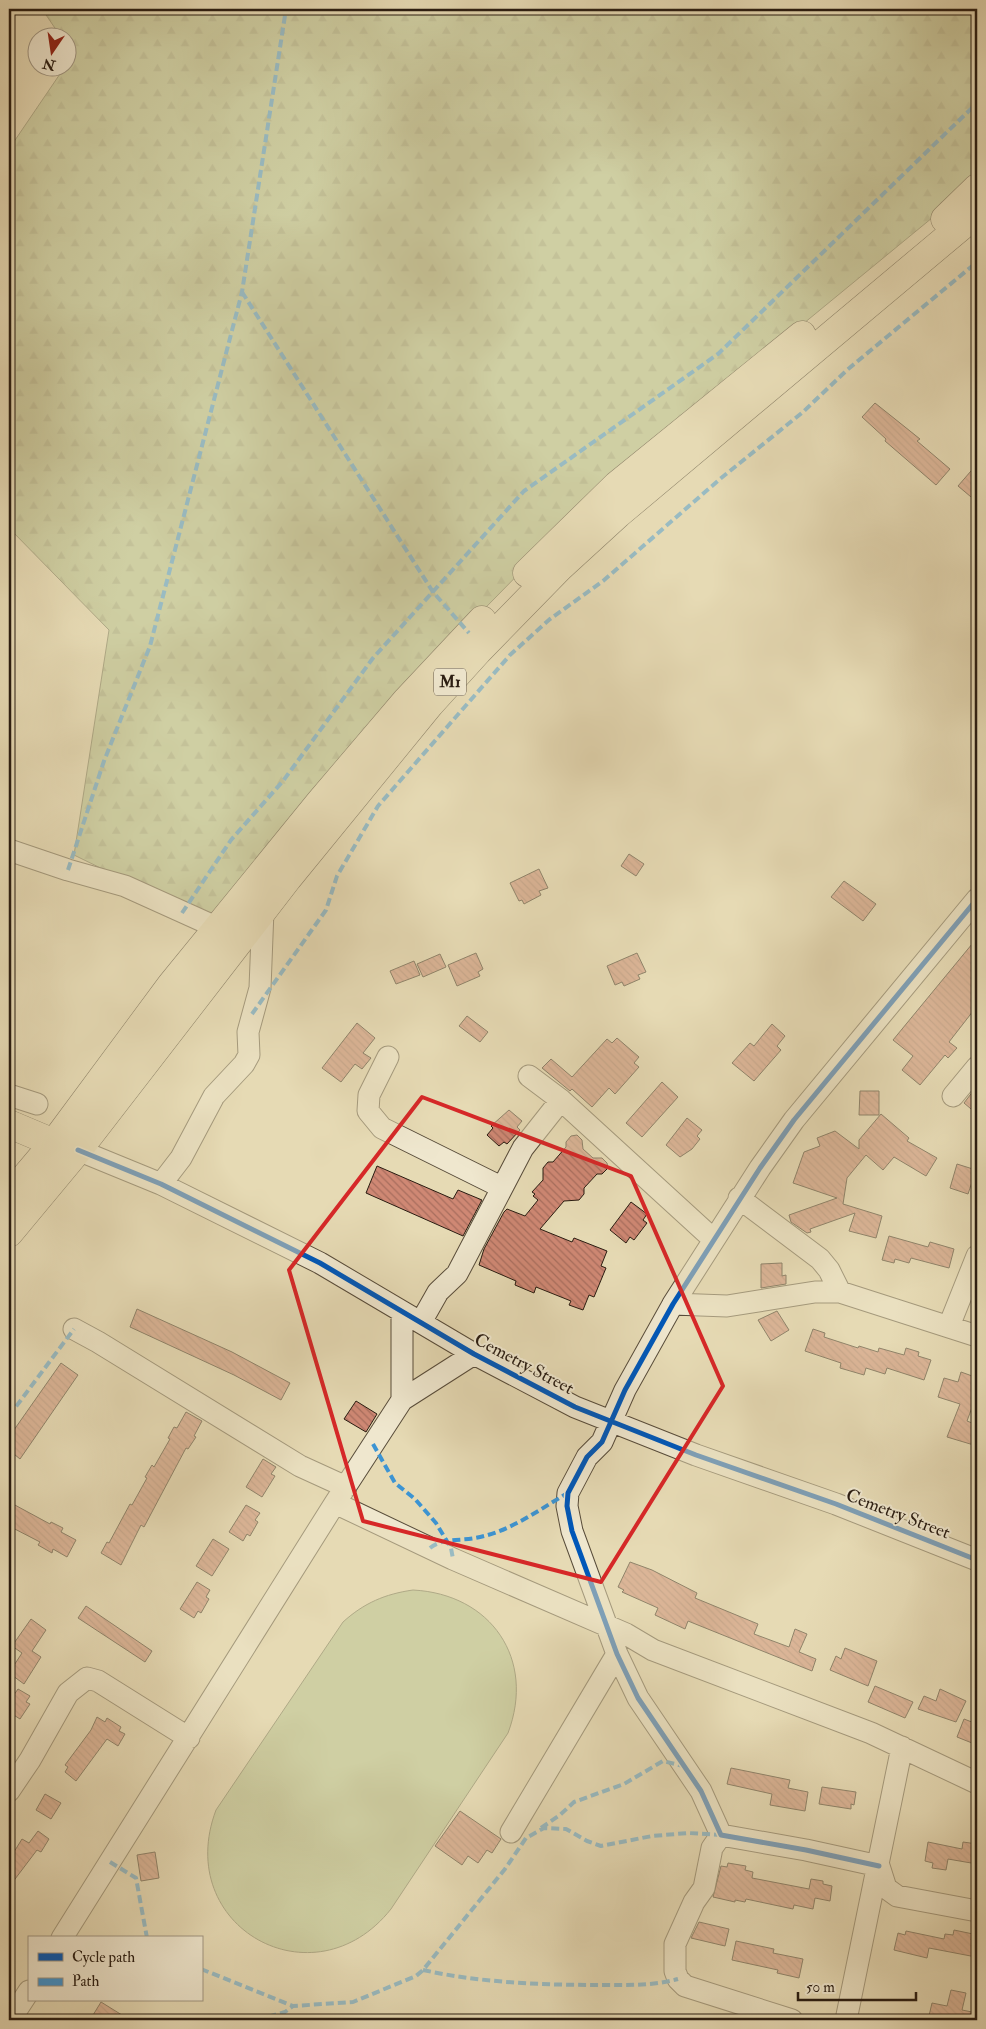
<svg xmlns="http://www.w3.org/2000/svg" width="986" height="2029" font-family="'IM FELL Double Pica',serif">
<defs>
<pattern id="forest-firs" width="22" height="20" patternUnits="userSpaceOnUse" patternTransform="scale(1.25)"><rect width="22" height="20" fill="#b4c08e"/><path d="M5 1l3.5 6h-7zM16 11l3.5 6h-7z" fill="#9ba479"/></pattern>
<pattern id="building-back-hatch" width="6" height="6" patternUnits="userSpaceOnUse" patternTransform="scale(1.25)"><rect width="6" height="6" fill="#cf8874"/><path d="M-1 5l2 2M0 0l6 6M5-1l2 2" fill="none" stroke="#a86e5e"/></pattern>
</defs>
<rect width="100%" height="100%" fill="#e6dab4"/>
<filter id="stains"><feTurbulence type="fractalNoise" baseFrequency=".004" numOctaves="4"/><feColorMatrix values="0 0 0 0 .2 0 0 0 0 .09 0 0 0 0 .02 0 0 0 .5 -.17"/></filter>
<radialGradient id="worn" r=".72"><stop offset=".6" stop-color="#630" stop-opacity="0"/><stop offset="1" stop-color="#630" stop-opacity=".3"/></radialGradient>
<path fill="#b4c08e" stroke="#6e6e50" d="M413 1590C491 1594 536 1659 508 1733L391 1909C314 2006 172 1927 216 1810L343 1622C364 1603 385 1594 413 1590Z"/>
<path fill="url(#forest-firs)" stroke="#6e6e50" d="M42 9H977V181L602 489 443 651 211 922 74 855 109 630 9 528V149L64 68H68V63L73 55 68 47V38L61 37Z"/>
<path fill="url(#building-back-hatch)" stroke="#291c11" d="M875 403 920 439 917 441 950 469 936 485 885 441 886 439 862 417Z
M977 464V502L958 486Z
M629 854 644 864 636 876 621 866Z
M539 869 548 888 539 891 541 895 524 904 522 900 519 901 510 883Z
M844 881 876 904 863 921 831 897Z
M977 938V1006L949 1042 957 1048 948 1058 945 1055 920 1085 902 1070 913 1056 893 1040Z
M476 953 483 969 478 972 480 976 457 986 448 965Z
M637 953 646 972 638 975 640 979 624 986 622 982 615 985 607 966Z
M440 954 446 967 423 977 417 964Z
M414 961 420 975 396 984 390 971Z
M467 1016 488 1032 480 1042 459 1026Z
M357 1023 375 1038 363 1053 371 1058 362 1069 355 1064 341 1082 322 1068Z
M772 1024 785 1036 777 1046 781 1050 754 1081 732 1063 750 1043 754 1046Z
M617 1038 639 1057 634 1063 639 1067 615 1094 609 1088 592 1107 572 1089 570 1091 542 1068 551 1059 572 1077 607 1039 612 1043Z
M662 1082 678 1097 642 1137 626 1123Z
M977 1086V1114L964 1103Z
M860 1091H879V1115H859Z
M509 1110 522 1121 517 1127 520 1130 507 1144 504 1142 499 1146 487 1135 493 1128 491 1126Z
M881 1114 909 1138 907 1141 937 1158 926 1176 894 1157 883 1170 866 1155 847 1178 843 1204 882 1216 876 1238 849 1231 855 1213 810 1229 811 1232 807 1233 791 1222 789 1215 837 1198 793 1183 804 1152 820 1146 817 1138 835 1131 859 1149V1140Z
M687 1118 702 1130 697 1136 700 1139 692 1149 680 1157 666 1145Z
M577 1135 582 1140 583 1149 593 1158H602L607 1163 608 1168 602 1174H597L584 1188V1194L579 1200 564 1201 540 1229 572 1242 574 1238 607 1251 601 1266 606 1268 594 1297 589 1295 583 1310 569 1305 571 1301 536 1287 534 1293 515 1285 516 1281 479 1265 484 1249 504 1212 507 1209 525 1216 538 1200 533 1196 535 1194 532 1192 543 1180V1168L548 1162H553L566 1147V1142L571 1136Z
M957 1164 976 1170 968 1194 950 1188Z
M377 1166 453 1199 458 1190 482 1200 463 1236 366 1193Z
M631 1202 647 1214 643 1220 647 1223 634 1240 630 1237 626 1243 610 1230Z
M889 1236 928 1247 930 1242 954 1249 949 1268 911 1258 909 1263 895 1259 894 1263 882 1260Z
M782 1263V1276L786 1275V1284L761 1288V1264Z
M137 1309 232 1352 290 1383 281 1400 234 1375 130 1327Z
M777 1311 789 1330 771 1341 758 1320Z
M813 1329 825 1333 824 1337 858 1348 859 1346 878 1352 879 1348 904 1355 906 1348 919 1352 918 1356 931 1360 924 1380 887 1368 885 1374 866 1368 864 1375 840 1368 841 1363 805 1351Z
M61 1363 78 1375 20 1459 9 1450V1437Z
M961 1372 975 1377 972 1384 977 1385V1394L967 1421 977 1425V1446L947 1437 960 1404 938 1397 944 1378 958 1382Z
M356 1401 377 1414 366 1432 344 1419Z
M186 1412 202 1421 194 1436 196 1437 188 1449 186 1448 144 1527 141 1525 121 1565 101 1553 107 1542 109 1543 130 1504 132 1505 147 1478 145 1477 152 1465 154 1467 170 1439 168 1438 174 1427 177 1428Z
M263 1459 276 1467 271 1474 275 1476 262 1497 246 1487Z
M13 1504 50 1524 51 1522 63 1528 61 1532 76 1540 67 1557 53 1549 52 1553 38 1545 40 1542 9 1526V1513Z
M246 1505 260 1513 255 1520 258 1522 250 1536 247 1534 243 1541 229 1532Z
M213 1539 229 1549 212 1576 196 1566Z
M630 1562 652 1570 697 1593 695 1598 758 1624 754 1634 789 1647 795 1629 807 1634 799 1652 816 1659 812 1671 688 1621 685 1629 655 1615 658 1608 622 1592 624 1590 618 1587Z
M197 1582 210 1590 206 1597 209 1599 201 1613 198 1611 194 1618 180 1609Z
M86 1606 152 1651 145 1662 78 1618Z
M31 1619 46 1630 32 1651 41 1657 24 1684 9 1673 22 1653 12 1646Z
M845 1648 877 1661 868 1686 830 1670 836 1656 841 1659Z
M875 1686 913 1702 905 1718 868 1702Z
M18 1689 30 1696 26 1702 30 1704 20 1719 9 1712V1702Z
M940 1689 966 1701 956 1722 918 1709 924 1696 936 1701Z
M97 1717 105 1722 107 1718 121 1727 119 1731 125 1734 118 1746 107 1739 76 1781 65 1772 68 1767 65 1765 91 1730Z
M964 1719 977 1724V1745L957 1737Z
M731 1768 790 1780 788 1788 808 1792 805 1811 770 1805 772 1794 727 1784Z
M822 1787 856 1792 854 1805 851 1804V1809L819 1804Z
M45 1794 61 1803 51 1819 36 1810Z
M460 1811 501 1839 492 1853 487 1850 478 1863 468 1856 462 1865 435 1846Z
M38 1831 49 1839 41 1852 37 1850 9 1887V1860L22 1839 29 1843Z
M928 1842 962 1849 963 1842 977 1844V1864L948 1859 946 1870 932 1868 933 1863 925 1861Z
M155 1852 159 1878 141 1881 137 1855Z
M728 1863 746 1866 745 1870 753 1872 752 1878 809 1889 811 1879 823 1881V1884L832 1886 830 1901 815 1898 813 1909 794 1905 793 1909 746 1899 745 1902 735 1900V1902L713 1897 721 1866 727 1867Z
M699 1922 729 1929 725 1946 691 1938Z
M954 1930 973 1934 971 1940 977 1941 976 1957 929 1948 927 1958 894 1950 898 1933 905 1935 906 1931 944 1939 945 1934 953 1935Z
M736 1941 774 1949 773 1953 803 1959 799 1978 777 1973 778 1970 732 1960Z
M951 1990 966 1993 962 2010 977 2013V2020H928L932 2003 947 2006Z
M101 2002 130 2020H90Z"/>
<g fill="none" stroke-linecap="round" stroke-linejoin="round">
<g stroke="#584c3a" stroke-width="23">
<path id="minor" d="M9 850 68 870 125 886 218 928
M977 899 794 1120 760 1168 673 1304 625 1390 602 1442 587 1457 568 1493 567 1506 572 1531 617 1654 638 1698 701 1791 721 1835 806 1850 879 1866 886 1888 897 1896 977 1911
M388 1057 369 1095 368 1111 382 1128 501 1187
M529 1076 561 1100 713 1239
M9 1095 37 1104
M953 1096 977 1067
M78 1150 161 1184 320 1263 474 1354 575 1407 696 1455 836 1504 977 1560
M161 1184 181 1158 214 1096 244 1064 249 1055 248 1032 260 988 263 910
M739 1198 820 1259 829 1270 840 1292
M673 1304 727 1306 815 1292H840L977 1336
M421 1322 438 1292 457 1274 523 1148 561 1100
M949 1326 977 1256
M74 1329 98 1342 300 1466 346 1487
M402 1400V1312
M335 1503 453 1559 626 1634 653 1650 871 1733 977 1783
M9 1791 30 1760 68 1693 87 1678 98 1681 189 1738
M511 1832 617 1654
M721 1835 712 1848 704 1888 694 1902 675 1944V1971L678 1979 685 1986 792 2020
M62 1938 335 1503 402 1400 474 1354
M10 2020 29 1991
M846 2020 902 1747"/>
</g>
<g stroke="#291c11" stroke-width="29">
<path id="major" d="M9 1124 54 1143 75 1149"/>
</g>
<g stroke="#291c11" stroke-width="29">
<path id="highway" d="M945 219 977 188
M527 573 617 485 802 335
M9 1196 54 1143 171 985 320 802 406 701 482 620
M9 1233 78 1150 288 878 430 704 478 651 559 568 618 514 977 213"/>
</g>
<use href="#minor" stroke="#efe7ce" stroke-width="21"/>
<use href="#major" stroke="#e6dab4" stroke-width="28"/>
<use href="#highway" stroke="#e6dab4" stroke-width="28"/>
<path stroke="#3c94d3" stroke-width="4" stroke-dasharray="8 4" stroke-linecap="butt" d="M242 292 433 592 469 633
M68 870 104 761 150 646 242 292 286 9
M182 913 231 840 283 781 373 658 524 491 718 354 977 103
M252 1014 326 910 337 876 378 806 510 655 550 619 603 581 720 479 803 412 847 370 977 262
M9 1416 74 1329
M373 1444 395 1483 415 1499 436 1523 451 1548 453 1559
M430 1548C442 1538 460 1541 475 1538 510 1532 538 1510 568 1493
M541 1828 560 1815 574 1802 624 1784 663 1761 683 1766
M110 1862 136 1878 147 1938
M201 1969 293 2006
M423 1970C482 1983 543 1985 602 1985 628 1985 653 1986 678 1979
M257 2020 285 2012 293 2006 353 2002 416 1976 423 1970 505 1869 526 1838 544 1828 566 1829 587 1841 601 1846 652 1836 688 1833 721 1835"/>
<g stroke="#efe7ce" stroke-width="8">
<path id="cycleway" d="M78 1150 161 1184 320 1263 474 1354 575 1407 696 1455 836 1504 977 1560
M879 1866 806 1850 721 1835 701 1791 638 1698 617 1654 572 1531 567 1506 568 1493 587 1457 602 1442 625 1390 673 1304 760 1168 794 1120 977 899"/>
</g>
<use href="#cycleway" stroke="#0057b8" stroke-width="5"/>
</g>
<path d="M0 0H986V2029H0ZM422 1097 631 1176 723 1386 601 1582 363 1521 289 1270Z" fill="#e6dab4" fill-opacity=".55" fill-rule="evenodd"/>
<path fill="none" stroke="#d62828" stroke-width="4" stroke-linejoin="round" d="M422 1097 631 1176 723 1386 601 1582 363 1521 289 1270Z"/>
<g text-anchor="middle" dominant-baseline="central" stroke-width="4" stroke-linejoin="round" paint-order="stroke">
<rect fill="#efe7ce" stroke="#64594a" stroke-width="1" x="434" y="668.5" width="32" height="27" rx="4"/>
<g font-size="16" font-weight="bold" fill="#291c11">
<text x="450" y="682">M1</text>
</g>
<g font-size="18" fill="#291c11" stroke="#efe7ce">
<text transform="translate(524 1364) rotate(28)">Cemetry Street</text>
<text transform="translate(898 1514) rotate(21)">Cemetry Street</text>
</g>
</g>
<rect width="986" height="2029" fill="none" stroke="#e6dab4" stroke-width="30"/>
<rect x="10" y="10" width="966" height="2009" fill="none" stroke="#291c11" stroke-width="2.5"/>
<rect x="15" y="15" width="956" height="1999" fill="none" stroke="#291c11"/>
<rect x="28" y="1936" width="175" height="65" fill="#efe7ce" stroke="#a09682"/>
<rect x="38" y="1953" width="25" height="8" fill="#0057b8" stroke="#a09682"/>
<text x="72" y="1962" font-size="15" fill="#291c11">Cycle path</text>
<rect x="38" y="1978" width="25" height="8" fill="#3c94d3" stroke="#a09682"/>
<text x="72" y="1986" font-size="15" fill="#291c11">Path</text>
<g transform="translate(52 52) rotate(193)"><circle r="24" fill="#efe7ce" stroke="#a09682"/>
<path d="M0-4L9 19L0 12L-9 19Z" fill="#8f2418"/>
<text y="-8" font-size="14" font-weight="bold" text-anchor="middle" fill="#291c11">N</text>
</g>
<path d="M798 1992v8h118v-8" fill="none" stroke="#291c11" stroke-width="2.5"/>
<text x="806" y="1992" font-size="15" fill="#291c11" stroke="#efe7ce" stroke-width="4" paint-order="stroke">50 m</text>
<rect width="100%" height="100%" filter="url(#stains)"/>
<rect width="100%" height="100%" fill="url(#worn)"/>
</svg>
